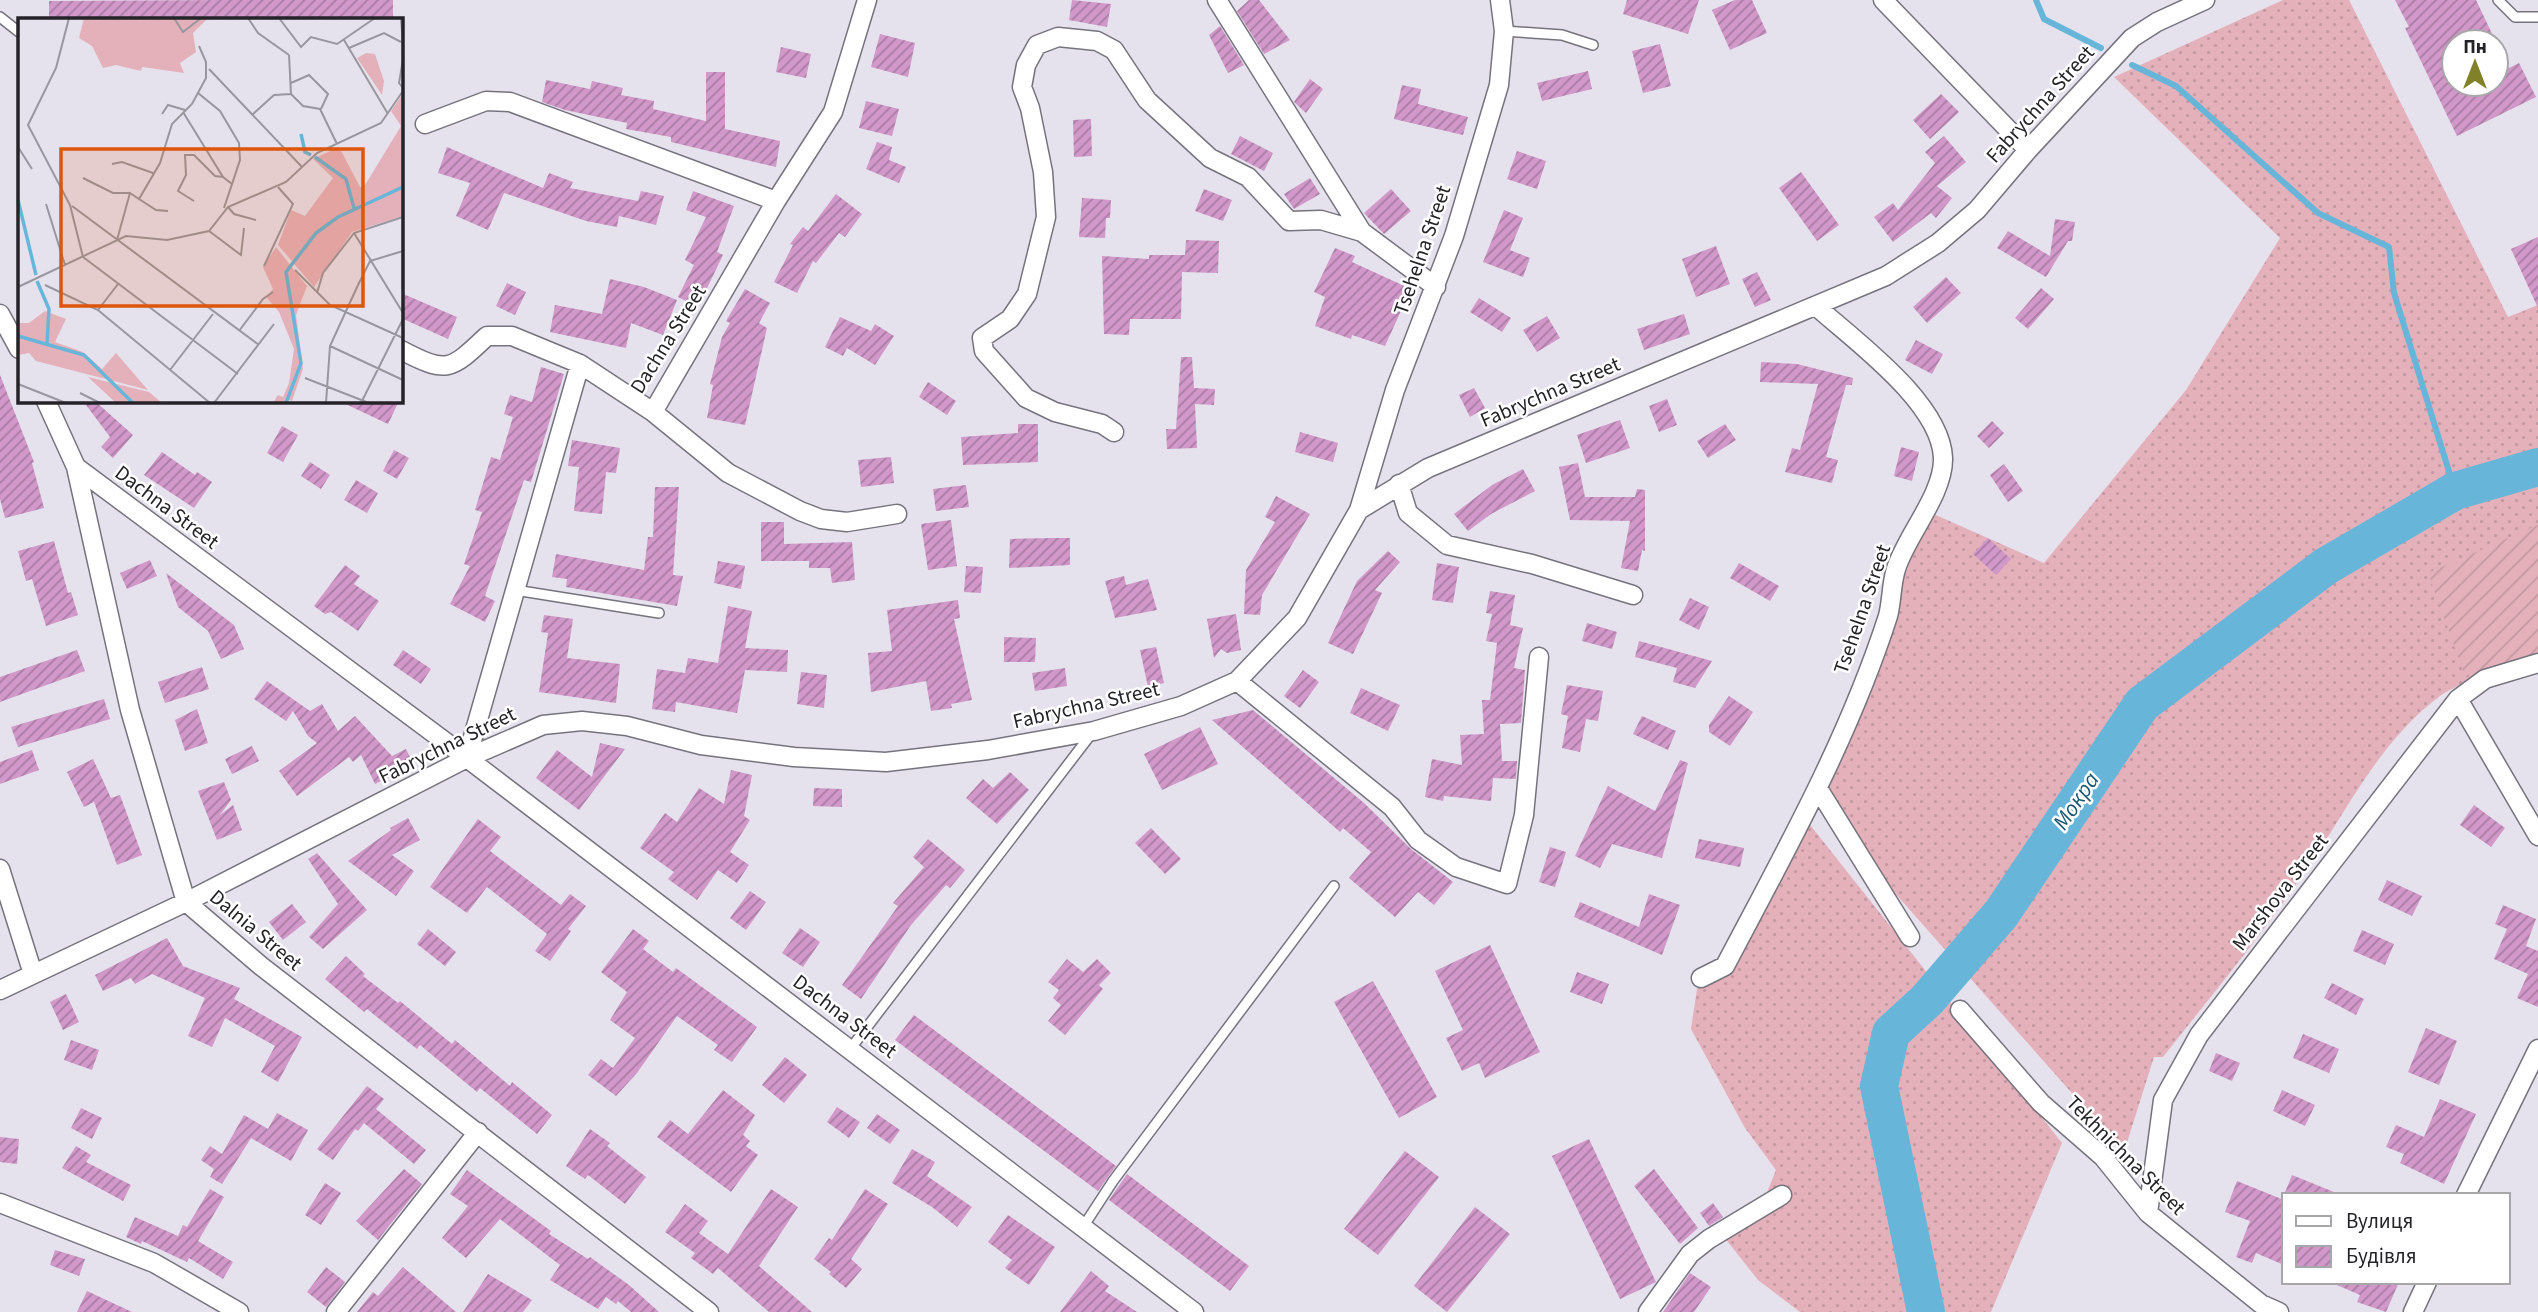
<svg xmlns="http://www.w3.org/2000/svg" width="2538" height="1312" font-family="'Source Sans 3',sans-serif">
<defs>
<pattern id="grass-dots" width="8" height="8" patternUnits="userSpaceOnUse" patternTransform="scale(1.75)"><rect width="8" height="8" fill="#e4b1bb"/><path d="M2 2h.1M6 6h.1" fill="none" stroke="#c398a1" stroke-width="1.8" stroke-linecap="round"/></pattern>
<pattern id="garden-furrows" width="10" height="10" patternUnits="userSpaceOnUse" patternTransform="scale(1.75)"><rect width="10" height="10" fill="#e4b1bb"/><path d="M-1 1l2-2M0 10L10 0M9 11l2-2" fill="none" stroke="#c398a1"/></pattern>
<pattern id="building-hatch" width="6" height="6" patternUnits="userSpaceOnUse" patternTransform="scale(1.75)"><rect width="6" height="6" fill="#d198c9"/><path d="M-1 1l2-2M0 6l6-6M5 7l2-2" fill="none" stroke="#a97ca3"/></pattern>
</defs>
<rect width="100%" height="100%" fill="#e5e2ee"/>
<path fill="url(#grass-dots)" d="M2283 0H2349L2508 317 2538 305V657C2512 667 2460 681 2440 696 2384 738 2354 797 2317 854 2270 925 2215 991 2163 1057H2154L2124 1152 1817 805 1929 512 2044 563 2186 390 2280 238 2114 77Z
M1807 821 2062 1143 1991 1312H1800L1758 1280 1724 1237 1764 1200 1776 1170 1745 1128 1691 1029 1697 989 1791 855Z"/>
<path fill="url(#garden-furrows)" d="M2538 525V653L2465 676 2428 573Z"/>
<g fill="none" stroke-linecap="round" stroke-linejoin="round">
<path stroke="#67b6d9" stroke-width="6" d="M2036 0 2044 19 2101 48
M2132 65 2176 86 2318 213 2389 247 2394 293 2455 491"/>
<path stroke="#67b6d9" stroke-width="38" d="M1926 1312 1879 1086 1891 1033 1927 1000 2001 914 2142 704 2326 566 2455 491 2538 467"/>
</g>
<path fill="url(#building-hatch)" d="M222 0H393V19H49V1Z
M1072 0 1111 4 1107 27 1069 20Z
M1249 0H1259L1290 40 1264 54 1237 11Z
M1627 0H1699L1688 34 1623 14Z
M1735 0H1752L1767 33 1730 50 1712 10Z
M2395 0H2476L2496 42H2454V84H2496V42L2509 68 2519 63 2536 97 2457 136 2405 28 2409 27Z
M1220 26 1244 65 1228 73 1209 35Z
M880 34 915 43 908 77 871 67Z
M1660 44 1671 86 1643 93 1632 51Z
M781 47 811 54 806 78 776 72Z
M1588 71 1592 89 1542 101 1537 83Z
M706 72H725V129L780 141 776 167 671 142V137L626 129 627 123 565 110 542 102 546 80 590 89 592 81 623 88 621 95 654 101 653 109 706 121Z
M1310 79 1323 89 1306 113 1294 102Z
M1402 85 1421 89 1418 104 1468 117 1463 135 1394 119Z
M1941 94 1959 112 1930 139 1913 120Z
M866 101 899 109 892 136 859 128Z
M1091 119 1092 156 1074 157 1073 120Z
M1240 136 1273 153 1264 171 1231 154Z
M1944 136 1966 162 1937 186 1952 198 1936 218 1931 213 1893 242 1874 217 1893 203 1898 210 1935 163 1925 152Z
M877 142 892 147 889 160 906 167 899 183 866 169Z
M447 147 543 188 549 173 573 182 570 188 638 201 641 191 664 196 656 225 619 216 617 227 586 221 504 193 488 230 456 216 470 183 438 173Z
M1517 151 1546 161 1537 189 1507 179Z
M1801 172 1839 225 1817 241 1779 188Z
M1310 178 1320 194 1294 209 1284 194Z
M1204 189 1232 200 1223 221 1195 211Z
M1391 189 1411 211 1384 234 1364 213Z
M693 191 734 206 717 252 723 255 698 307 678 297 694 265 685 260 706 217 686 210Z
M836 194 862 214 845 237 839 233 816 263 813 261 797 293 774 282 793 245 790 244 803 227 808 231Z
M1082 198 1111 200 1110 218H1106L1105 238 1079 237Z
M1504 210 1523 218 1510 250 1530 258 1523 277 1483 262Z
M2055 219 2075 222 2072 241H2068L2046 277 1997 248 2008 231 2050 256Z
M2538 237V308L2511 249Z
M1186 240 1219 241 1218 273 1182 272 1181 319H1130L1129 335 1104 334 1102 256 1149 259V255H1185Z
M1716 246 1730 284 1696 297 1682 259Z
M1335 248 1355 256 1352 262 1411 289 1385 346 1352 335 1351 339 1315 326 1325 297 1314 292Z
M1757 272 1771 300 1755 307 1742 279Z
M1946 277 1961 293 1927 323 1913 307Z
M610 279 644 287 677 300 663 335 631 323 626 348 550 332 555 305 602 314Z
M507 283 526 292 515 315 496 306Z
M2041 288 2054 299 2028 329 2015 318Z
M745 289 770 303 759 323 767 328 745 425 707 418 713 385 710 384 722 337 730 323 726 321Z
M401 293 457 317 448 339 401 318Z
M1479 298 1511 318 1502 332 1470 312Z
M1684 314 1690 334 1644 350 1637 329Z
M1547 316 1560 338 1537 352 1523 330Z
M840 317 871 331 875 324 894 336 875 365 847 348 843 356 825 347Z
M1916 340 1943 354 1932 374 1905 360Z
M1181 357H1192L1194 388 1215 389 1214 405 1195 404 1197 448 1167 449 1166 429H1176Z
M1761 362 1797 364 1853 378 1852 385H1846L1826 457 1838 460 1832 483 1785 472 1792 448 1800 450 1818 384 1760 382Z
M541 367 564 374 531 482 524 480 485 596 495 601 485 622 450 604 470 566 464 564 482 512 475 510 491 457 500 460 513 417 504 414 510 395 532 402Z
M0 375 34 462 32 463 44 508 5 518 0 499Z
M928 382 956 401 947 415 919 397Z
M1474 388 1485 408 1470 417 1459 395Z
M1667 399 1677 425 1659 432 1649 406Z
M83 401H95L133 435 113 458 101 447 110 437Z
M339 401H399L388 424Z
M1620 420 1630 448 1586 463 1577 435Z
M1992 421 2004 433 1989 448 1977 436Z
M1018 424H1038V462L963 465 961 437 1018 433Z
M1725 424 1736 440 1708 458 1697 441Z
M282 426 298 435 283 462 267 453Z
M1300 432 1338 443 1333 462 1295 452Z
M572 440 620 448 616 473 606 472 602 514 574 511 579 467 568 466Z
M1901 447 1919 452 1912 481 1894 476Z
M394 450 409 458 397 479 383 471Z
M162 452 195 475 197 472 212 482 194 508 144 475Z
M891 457 894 483 861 487 858 460Z
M310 462 330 475 321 489 301 476Z
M1578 463 1585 497H1635L1637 489 1645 490V551L1642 550 1638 571 1621 568 1630 521 1570 520 1559 467Z
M2004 464 2023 491 2008 502 1990 475Z
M1523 469 1535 491 1491 514 1468 531 1454 514 1492 485Z
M356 480 378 493 367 513 344 500Z
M966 485 969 507 936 511 933 489Z
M655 487H679L673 575 683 576 677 606 566 587 567 579 552 577 556 554 644 570 648 537H653Z
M1276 496 1310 514 1262 595 1260 615 1244 614 1246 570 1275 522 1265 517Z
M951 520 957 566 928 570 921 524Z
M761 522H784V544L852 542 855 580 832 583 830 568H809V561H761Z
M1052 538H1070V565L1009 568 1010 539Z
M1988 538 2011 559 1996 575 1973 554Z
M54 541 68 593 71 592 78 615 46 626 32 579 26 581 18 551Z
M1388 551 1400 562 1375 590 1382 593 1353 654 1328 643 1357 581Z
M150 560 157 576 127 589 120 573Z
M718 561 745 566 741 589 714 583Z
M1437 563 1459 567 1453 603 1432 600Z
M1739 563 1779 586 1770 601 1730 578Z
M345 565 360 576 354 584 379 601 358 631 331 612 325 614 314 606Z
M966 566 983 567 981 593 964 592Z
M166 573 234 625 244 649 221 659 208 631 178 607Z
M1124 576 1126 585 1148 579 1157 610 1115 618 1105 581Z
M1490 591 1515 595 1510 625 1523 628 1514 668 1525 670 1521 723 1500 724 1502 761H1517L1516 779 1493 778 1491 801 1444 796 1443 801 1425 797 1432 759 1462 765 1460 735 1484 734 1482 700H1490L1497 643 1486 641 1492 614 1486 613Z
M1690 598 1709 607 1699 630 1679 620Z
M958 600 960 618 954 619 972 700 951 704 952 708 931 711 926 681 871 692 868 653 892 651 887 610Z
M728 606 752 611 745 648 788 650 787 672 745 670 737 713 676 702 675 712 652 709 657 669 685 673 688 658 718 663Z
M1236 614 1241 650 1227 653 1221 649 1214 658 1207 619Z
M544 615 573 619 567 658 620 664 616 703 539 692 548 633 541 632Z
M1587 623 1617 632 1612 649 1582 641Z
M1004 637 1036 638 1035 662H1004Z
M1639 641 1712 661 1695 688 1673 682 1677 668 1635 657Z
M1156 647 1164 683 1148 687 1140 650Z
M77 650 85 671 0 702V677Z
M403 650 431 669 421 684 393 665Z
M202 667 209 689 165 703 158 682Z
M1065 668 1067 686 1035 691 1032 673Z
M1303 670 1319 682 1300 708 1284 696Z
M801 672 827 675 824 708 797 704Z
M267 681 310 711 322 704 338 731 355 716 392 756 406 749 414 765 375 784 361 755 353 762 349 757 297 796 279 771 317 743 308 736 293 711 286 721 254 699Z
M1567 685 1603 691 1598 721 1586 719 1580 752 1562 748 1568 716 1561 714Z
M1361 688 1400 705 1388 731 1350 713Z
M1729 696 1753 712 1730 746 1709 732V725Z
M104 699 110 719 18 747 11 727Z
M197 709 208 743 185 751 175 720Z
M1253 710 1364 803 1411 849 1453 882 1434 905 1418 892 1395 917 1349 878 1371 852 1343 828 1340 832 1212 720Z
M1642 716 1676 731 1668 750 1633 734Z
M1200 727 1218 764 1162 790 1144 754Z
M600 743 625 749 579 810 536 778 557 750 592 777Z
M252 746 259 761 232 774 225 759Z
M32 750 39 770 0 784V762Z
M93 759 111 798 120 795 142 855 117 865 94 802 84 807 67 772Z
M1680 760 1688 763 1662 858 1612 844 1600 868 1575 856 1608 786 1655 811Z
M731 770 752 775 744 816 750 820 730 852 749 865 737 883 718 870 697 900 668 879 674 872 640 848 665 813 677 822 699 788 724 804Z
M1010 772 1029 790 997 824 966 798 983 779 993 788Z
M224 782 231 800 220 815 233 805 242 830 217 840 198 791Z
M814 788 842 789V807L813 806Z
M2474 805 2505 828 2491 847 2460 825Z
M408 818 420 840 392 855 414 871 396 896 348 861 391 830 390 828Z
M478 819 501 837 490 851 561 905 570 894 586 906 568 929 571 931 550 961 535 951 547 934 487 887 467 913 430 887Z
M1151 828 1181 859 1165 874 1135 843Z
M928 839 965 870 950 888 946 885 911 925 861 999 842 985 898 906 893 903 924 867 913 857Z
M1699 839 1744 848 1740 867 1695 858Z
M1550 847 1566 852 1555 887 1539 882Z
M317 853 367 910 323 949 309 937 338 904 308 859Z
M2387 880 2422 896 2412 916 2378 900Z
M750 891 766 902 746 930 730 918Z
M1649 894 1680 905 1662 955 1574 917 1580 902 1639 927Z
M292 904 306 922 283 940 269 922Z
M2503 905 2536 919 2526 946 2538 951V1007L2517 998 2528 974 2494 959 2507 929 2495 924Z
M800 928 820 942 803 967 782 953Z
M428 929 456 952 445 966 417 944Z
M633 929 649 941 643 949 673 972 676 968 757 1027 732 1062 714 1050 718 1045 677 1016 637 1073 616 1096 588 1075 601 1059 613 1068 635 1038 610 1020 627 992 601 972Z
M2362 930 2394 944 2385 965 2353 951Z
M167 938 183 966 240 988 234 999 302 1037 278 1082 261 1072 275 1046 225 1018 212 1047 188 1036 205 998 152 974 135 984 131 978 103 991 95 975Z
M1490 945 1540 1052 1485 1078 1479 1063 1462 1071 1446 1038 1463 1030 1435 971Z
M346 956 365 974 363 976 398 1003 400 1001 452 1044 455 1040 510 1086 512 1082 552 1115 537 1134 480 1088 477 1092 420 1045 417 1049 367 1009 364 1012 325 979Z
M1067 959 1083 972 1097 959 1111 973 1099 985 1103 989 1065 1035 1048 1021 1061 1005 1053 998 1059 990 1048 982Z
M1577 972 1609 984 1602 1004 1570 992Z
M1373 981 1437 1097 1399 1118 1334 1002Z
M2332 983 2364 999 2356 1015 2324 998Z
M66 994 79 1022 63 1030 50 1002Z
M914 1015 1116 1166 1098 1191 895 1040Z
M2426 1028 2457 1041 2439 1085 2408 1072Z
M2303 1034 2339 1049 2329 1073 2293 1058Z
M71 1040 99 1050 92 1070 64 1060Z
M2216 1053 2240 1063 2232 1081 2209 1071Z
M785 1057 807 1075 784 1103 762 1085Z
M367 1086 384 1099 376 1109 426 1150 414 1164 364 1123 358 1131 355 1129 333 1160 317 1149Z
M723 1090 755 1115 743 1135 750 1141 746 1146 758 1155 731 1192 657 1137 670 1120 688 1134Z
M2282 1090 2315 1105 2305 1126 2273 1111Z
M2440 1099 2476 1114 2444 1184 2400 1163 2404 1154 2386 1147 2396 1125 2424 1137Z
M837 1107 860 1122 849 1138 827 1122Z
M81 1108 102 1118 92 1139 71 1128Z
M277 1113 308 1130 291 1161 251 1138 222 1184 210 1177 214 1169 201 1160 210 1146 222 1154 244 1115 268 1129Z
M877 1114 900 1130 890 1144 867 1128Z
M590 1129 610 1143 607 1146 646 1177 625 1204 588 1175 585 1179 566 1166Z
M0 1137 19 1139 17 1164 0 1162Z
M1589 1139 1656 1282 1620 1299 1552 1156Z
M76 1146 91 1155 86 1162 131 1185 123 1201 62 1168Z
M912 1149 935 1162 927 1176 972 1207 957 1227 932 1207 892 1183Z
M1405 1151 1439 1177 1378 1255 1344 1229Z
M404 1169 422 1184 378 1240 356 1221Z
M1654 1169 1698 1228 1680 1244 1634 1186Z
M467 1170 551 1231 549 1234 588 1259 590 1257 629 1285 659 1312H631L618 1301 616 1304 606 1297 598 1309 550 1280 560 1265 500 1219 466 1258 442 1238 468 1206 450 1194Z
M1127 1174 1249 1266 1230 1291 1109 1200Z
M2292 1175 2339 1194V1195H2284Z
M2237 1181 2284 1200V1265L2256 1253 2252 1263 2236 1257 2250 1221 2225 1212Z
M325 1183 341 1193 321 1225 305 1215Z
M210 1189 224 1197 198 1241 233 1262 223 1279 189 1258 187 1262 142 1241 141 1244 126 1237 135 1217 178 1236 183 1225 187 1227Z
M771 1189 798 1207 759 1266 812 1312H769L718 1268 713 1274 691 1258 695 1253 665 1232 685 1204 708 1221 699 1233 728 1254Z
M865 1189 888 1204 851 1259 862 1269 846 1288 829 1274 831 1272 814 1259 829 1238 832 1240Z
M1713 1203 1723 1217 1709 1226 1700 1213Z
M1475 1207 1510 1234 1447 1312 1414 1286Z
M1008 1215 1055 1247 1029 1285 1005 1268 1012 1260 988 1242Z
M55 1250 85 1259 79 1276 50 1265Z
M326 1267 345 1282 326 1307 307 1292Z
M403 1267 456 1312H357L373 1292 378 1296Z
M1091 1271 1109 1286 1105 1291 1137 1312H1060Z
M1690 1273 1711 1287 1694 1312H1663Z
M488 1274 532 1300 523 1312H463Z
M2330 1282H2399L2386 1312 2357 1302 2360 1295Z
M87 1291 132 1312H77Z"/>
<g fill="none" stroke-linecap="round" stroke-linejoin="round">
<g stroke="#75737e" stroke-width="12">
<path id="lane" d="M2498 0 2515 17H2538
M0 17 19 32
M1504 31 1562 35 1593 45
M515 590 659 613
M851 1048 1092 733
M1083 1227 1113 1181 1334 886"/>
</g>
<g stroke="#75737e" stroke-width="21">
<path id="street" d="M1217 0 1362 232 1436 287
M1883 0 2028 150
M425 124 486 101 510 102 776 201
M0 314 19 349
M401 350C447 374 450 371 487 336H512L580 364
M46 401 76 467 130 710 186 902 261 966 709 1312
M653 412 728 473 800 511 821 519 847 522 897 514
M1114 432 1102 424 1055 412 1026 398 984 351 982 338 1010 319 1027 294 1046 217 1043 172 1030 108 1022 87 1026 65 1037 45 1058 37 1097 41 1114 50 1147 100 1210 158 1248 177 1289 221 1321 220 1362 232
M76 467 467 758 1194 1312
M1399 484 1408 513 1447 545 1532 564 1633 595
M1359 510 1395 390 1454 236 1499 85 1504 31 1500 0
M1237 681 1392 807 1418 840 1456 867 1507 884 1524 815 1539 657
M2458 699 2538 836
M467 758 580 364 653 412 776 201 833 112 867 0
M1819 790 1910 937
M0 869 33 974
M1701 978 1725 966C1785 852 1848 740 1888 616 1892 601 1891 585 1896 569 1906 536 1944 494 1943 458 1941 403 1855 341 1817 307
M0 990 186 902 467 758 543 725 582 721 627 726 701 745 794 757 886 762 988 750 1094 731 1181 706 1237 681 1297 618 1359 510 1428 468 1886 276 1938 243 1977 210 2028 150 2132 38 2157 22 2205 0
M1960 1010 2041 1103 2103 1157 2148 1213 2261 1304 2279 1312
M2466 1195 2538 1049
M0 1203 154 1263 239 1312
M2148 1213 2163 1100 2199 1035 2458 699 2485 679 2538 663
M336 1312 478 1132
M1648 1312 1690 1254 1709 1239 1782 1195
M2413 1312 2427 1282"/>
</g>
<use href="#lane" stroke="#fff" stroke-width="9"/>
<use href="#street" stroke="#fff" stroke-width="18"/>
</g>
<g text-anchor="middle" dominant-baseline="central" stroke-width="5" stroke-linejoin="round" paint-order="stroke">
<g font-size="21" fill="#242327" stroke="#fff">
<text transform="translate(2040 104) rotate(-48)">Fabrychna Street</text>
<text transform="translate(1422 250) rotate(-71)">Tsehelna Street</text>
<text transform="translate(668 339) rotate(-58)">Dachna Street</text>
<text transform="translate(1550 392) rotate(-23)">Fabrychna Street</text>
<text transform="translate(167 507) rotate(37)">Dachna Street</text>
<text transform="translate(1862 609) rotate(-71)">Tsehelna Street</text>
<text transform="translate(1086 705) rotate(-13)">Fabrychna Street</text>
<text transform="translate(447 745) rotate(-26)">Fabrychna Street</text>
<text transform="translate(2280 892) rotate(-52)">Marshova Street</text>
<text transform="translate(256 930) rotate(40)">Dalnia Street</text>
<text transform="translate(845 1016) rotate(37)">Dachna Street</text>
<text transform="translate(2126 1155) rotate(45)">Tekhnichna Street</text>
</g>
<g font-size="23" font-style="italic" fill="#195871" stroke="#fff">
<text transform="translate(2076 801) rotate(-56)">Мокра</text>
</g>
</g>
<g transform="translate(18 18)">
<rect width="385" height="385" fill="#e5e2ee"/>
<path d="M66 0H190L175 15 178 34 162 45 166 55 124 49 123 53 98 47 85 50 74 28 61 20ZM385 76V198L334 214 296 269 260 227 273 192 287 198 315 160 295 141 321 129 342 169 347 167 383 108 373 93ZM258 229 289 268 278 297 285 351 274 383 267 381 273 385H255L260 377 265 379 271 365 276 331 261 294 248 279 255 271 245 249ZM27 293 48 301 37 324 65 334 84 351 98 335 130 372 18 343 11 335 0 337V305H11ZM70 359 131 374 144 385H98Z" fill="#e4b1bb"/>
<path d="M348 35 357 36 366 63 364 77 339 40Z" fill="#e4b1bb"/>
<path d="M385 181V197L337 212 332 200Z" fill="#e4b1bb"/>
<path fill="none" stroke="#67b6d9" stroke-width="3.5" d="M283 116 287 134 293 137M297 139 328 161 336 190M0 182 18 257M19 263 31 291 29 325M0 318 66 337 115 385M268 385 283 345 268 254 298 215 320 199 385 169"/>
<path fill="none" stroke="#98969e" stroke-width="2" d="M51 0 38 50 10 107 52 187 65 239 220 356M156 0 165 14 183 0M230 0 240 15 271 37M261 0 283 29 293 19 319 26 357 0M383 0 385 29M326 22 370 96M331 30 366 15 383 24M271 37 273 76 285 88 302 91 319 126M385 41 381 65 385 70M191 51 284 149M273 65 291 57 310 76 303 91M180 75 202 93 221 125 222 142 206 190M165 94 205 159 214 166M144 96 150 87 167 92M235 96 256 77 273 76M0 129 14 151M94 146 104 144 135 155M65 160 95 175H112M121 181 138 192 150 193M176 183 160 173 168 157 167 137H176L197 158 205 159M28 186 47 247M54 188 241 327M210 189 216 196 238 202M191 213 223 237 226 210M336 215 385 295M99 222 112 175 121 181 142 145 154 106 174 86 188 60V44L181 28M246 248 275 186 260 169M277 252 312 287 385 320M27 267 80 292 192 385M0 269 108 218 149 222 191 213 210 189 268 164 299 135 363 105 385 73M299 275 305 255 336 215 385 199M80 292 100 266M221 313 245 281 255 274M312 328 385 362M152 352 195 296M287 360 351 385M0 366 48 385M62 375 82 385M196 385 256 306M308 385 312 328 340 267 352 243 385 233M343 385 385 301"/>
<path fill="#de560d" fill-opacity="0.15" stroke="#de560d" stroke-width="3.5" d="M43 131H345V288H43Z"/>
<rect width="385" height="385" fill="none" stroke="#242327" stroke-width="3.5"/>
</g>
<rect x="2282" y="1193" width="228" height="91" fill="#ffffff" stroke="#a7a7a9" stroke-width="2"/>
<rect x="2296" y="1216" width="35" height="10" fill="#ffffff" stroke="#a7a7a9" stroke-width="2"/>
<text x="2346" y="1228" font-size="21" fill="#242327">Вулиця</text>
<rect x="2296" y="1246" width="35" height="21" fill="url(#building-hatch)" stroke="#a7a7a9" stroke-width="2"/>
<text x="2346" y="1263" font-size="21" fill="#242327">Будівля</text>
<g transform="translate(2475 63)"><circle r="33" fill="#ffffff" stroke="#a7a7a9" stroke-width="2"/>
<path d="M0-5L12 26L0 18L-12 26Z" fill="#81812a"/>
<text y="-10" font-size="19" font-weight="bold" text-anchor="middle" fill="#242327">Пн</text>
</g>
</svg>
